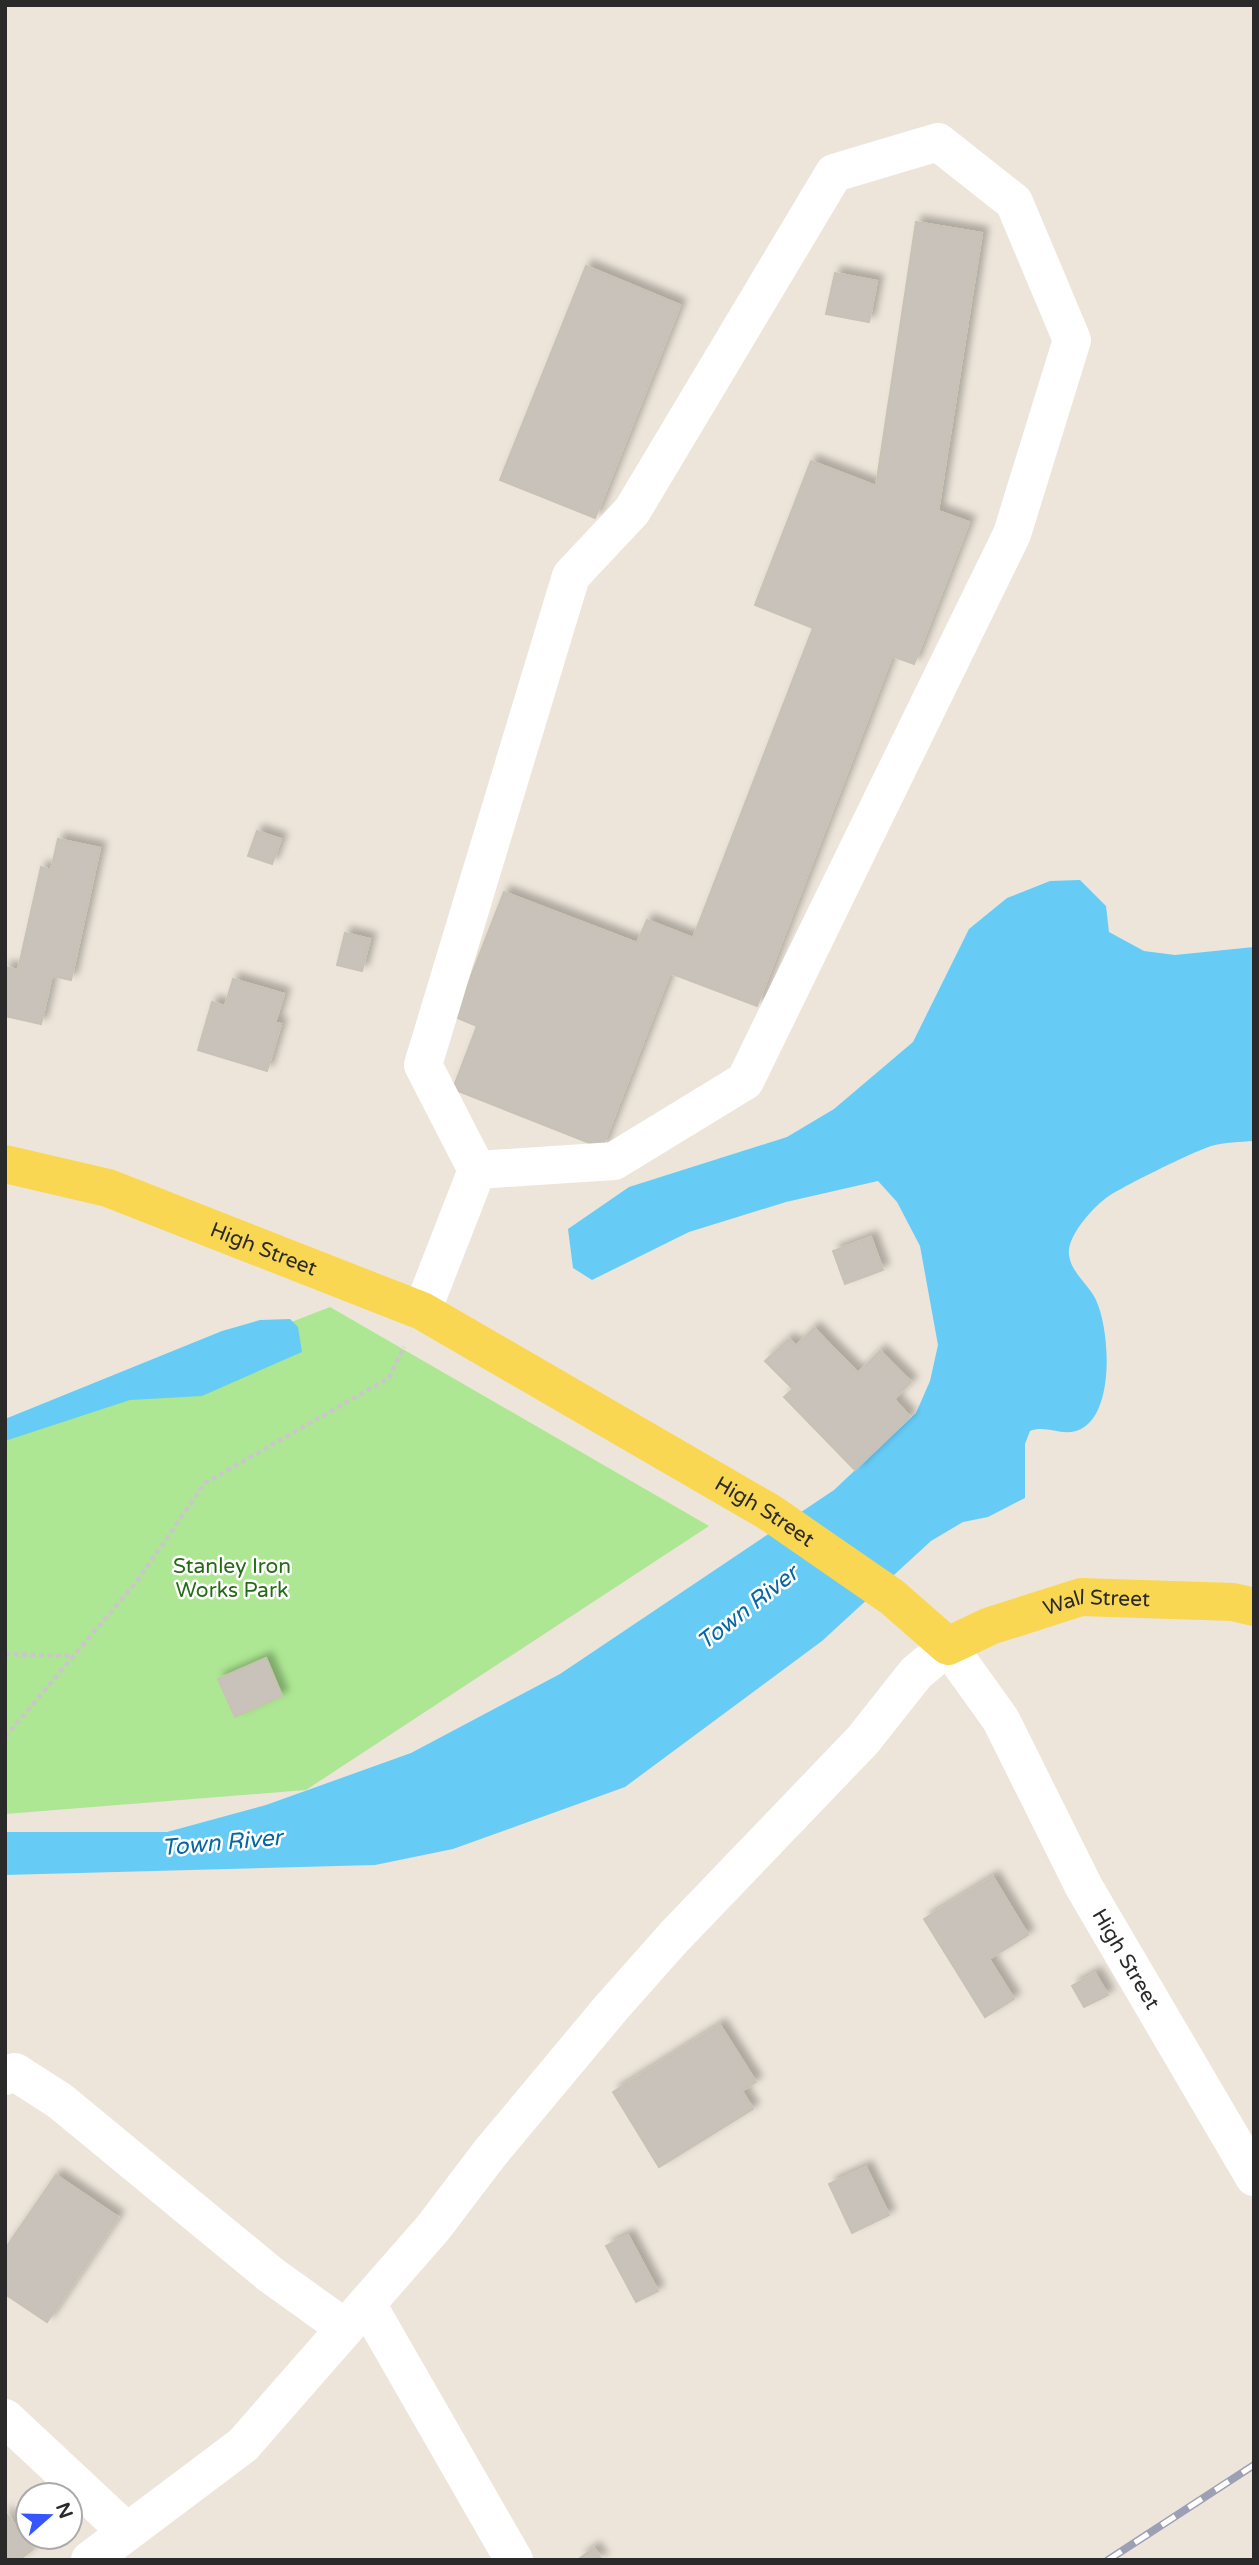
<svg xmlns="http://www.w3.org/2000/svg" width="1259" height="2565" font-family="'Varela Round',sans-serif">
<defs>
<filter id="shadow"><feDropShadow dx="6" dy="-6" stdDeviation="3.5" flood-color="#0004"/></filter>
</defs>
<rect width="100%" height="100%" fill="#ede5da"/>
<path fill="#ade793" d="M330 1307 709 1526 306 1790 5 1814V1433Z"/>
<path fill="#66ccf6" d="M1080 880 1106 906 1109 932 1144 951 1175 955 1254 947V1141C1240 1142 1225 1142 1211 1146 1193 1152 1121 1187 1106 1198 1092 1209 1072 1231 1069 1249 1067 1270 1089 1284 1096 1300 1110 1330 1115 1412 1081 1429 1063 1438 1047 1424 1030 1431L1025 1444V1498L988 1517 963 1522 931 1541 822 1641 625 1787 453 1849 375 1865 5 1875V1832H167L266 1805 411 1753 560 1674 834 1490 916 1413 930 1381 938 1345 920 1246 897 1202 878 1181 786 1202 689 1232 592 1280 573 1268 568 1229 629 1187 787 1137 834 1109 913 1042 969 929 1007 898 1050 881Z
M290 1319 298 1327 302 1352 202 1396 130 1400 5 1441V1419L222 1331 260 1320Z"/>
<path fill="#c8c2ba" stroke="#c8c2b4" stroke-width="2" filter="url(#shadow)" d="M916 222 982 233 938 511 969 522 914 664 892 656 757 1006 670 973 602 1148 453 1089 477 1026 455 1017 504 892 637 943 647 920 693 938 813 628 755 605 811 461 876 486Z
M586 266 680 305 595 518 500 480Z
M835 273 877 281 869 322 826 314Z
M257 831 281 839 272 864 248 856Z
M58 839 100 848 71 980 52 976 41 1024 5 1016V967L18 970 41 867 51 870Z
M345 933 370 939 362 971 337 965Z
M233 979 284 994 275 1023 281 1024 267 1071 198 1050 212 1002 225 1006Z
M871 1237 883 1270 845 1284 833 1251Z
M814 1328 858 1373 880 1351 911 1382 894 1399 910 1417 855 1470 784 1397 793 1389 765 1361 789 1339 796 1346Z
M266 1658 282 1696 235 1717 218 1679Z
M993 1877 1028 1935 989 1959 1014 1999 985 2017 924 1919Z
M1095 1973 1108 1995 1084 2007 1072 1986Z
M720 2025 756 2082 742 2091 753 2109 659 2167 613 2092Z
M866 2167 889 2215 852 2233 829 2184Z
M56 2175 118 2217 47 2322 5 2294V2249Z
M628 2235 658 2291 636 2302 606 2246Z
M5 2512 33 2549 19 2560H5Z
M594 2548 602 2560H581L580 2558Z"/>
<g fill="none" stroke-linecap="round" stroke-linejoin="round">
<path stroke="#c8c8c8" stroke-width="4.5" stroke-dasharray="5 3.5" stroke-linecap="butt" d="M5 1654 74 1656
M5 1737 138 1580 205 1483 389 1378 404 1347"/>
<g stroke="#fff" stroke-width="38">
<path d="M422 1311 477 1170 423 1065 571 576 632 511 834 173 938 142 1014 202 1072 340 1012 534 745 1081 614 1161 477 1170"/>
<path d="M5 2076 15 2072 60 2101 271 2275 345 2328"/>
<path d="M367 2304 514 2560"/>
<path d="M5 2418 127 2532"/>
<path id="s1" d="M90 2560 243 2445 433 2228 490 2153 611 2008 674 1937 863 1740 916 1673 948 1646 1001 1720 1084 1887 1254 2177"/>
</g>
<path stroke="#f9d753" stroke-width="38" id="s2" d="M5 1164 108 1188 422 1311 769 1512 892 1597 948 1646 990 1626 1081 1597 1233 1602 1254 1607"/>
<g stroke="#9da0b5" stroke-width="8">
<path id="rail" d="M1108 2560 1254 2465"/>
</g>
<use href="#rail" stroke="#fff" stroke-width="5" stroke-dasharray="16" stroke-linecap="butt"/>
</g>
<g text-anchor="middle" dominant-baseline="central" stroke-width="5" stroke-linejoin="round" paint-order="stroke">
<g font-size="21" fill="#2a2a2a" stroke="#fff">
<text stroke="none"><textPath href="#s2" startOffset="273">High Street</textPath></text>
<text stroke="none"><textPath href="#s2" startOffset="840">High Street</textPath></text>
<text stroke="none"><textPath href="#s2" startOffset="1225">Wall Street</textPath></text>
<text stroke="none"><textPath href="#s1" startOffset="1619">High Street</textPath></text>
</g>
<g font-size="21" fill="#256b15" stroke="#fff">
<text x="232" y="1566">Stanley Iron<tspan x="232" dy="24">Works Park</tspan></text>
</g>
<g font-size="23" font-style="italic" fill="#0567a2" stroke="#fff">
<text transform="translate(748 1608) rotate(-38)">Town River</text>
<text transform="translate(222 1843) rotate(-5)">Town River</text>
</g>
</g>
<rect width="1259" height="2565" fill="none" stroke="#2a2a2a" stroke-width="14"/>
<g transform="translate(49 2516) rotate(70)"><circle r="33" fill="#ffffff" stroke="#aaaaaa" stroke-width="2"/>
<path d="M0-5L12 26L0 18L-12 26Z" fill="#3555ff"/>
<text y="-10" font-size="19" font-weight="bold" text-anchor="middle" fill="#2a2a2a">N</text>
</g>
</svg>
